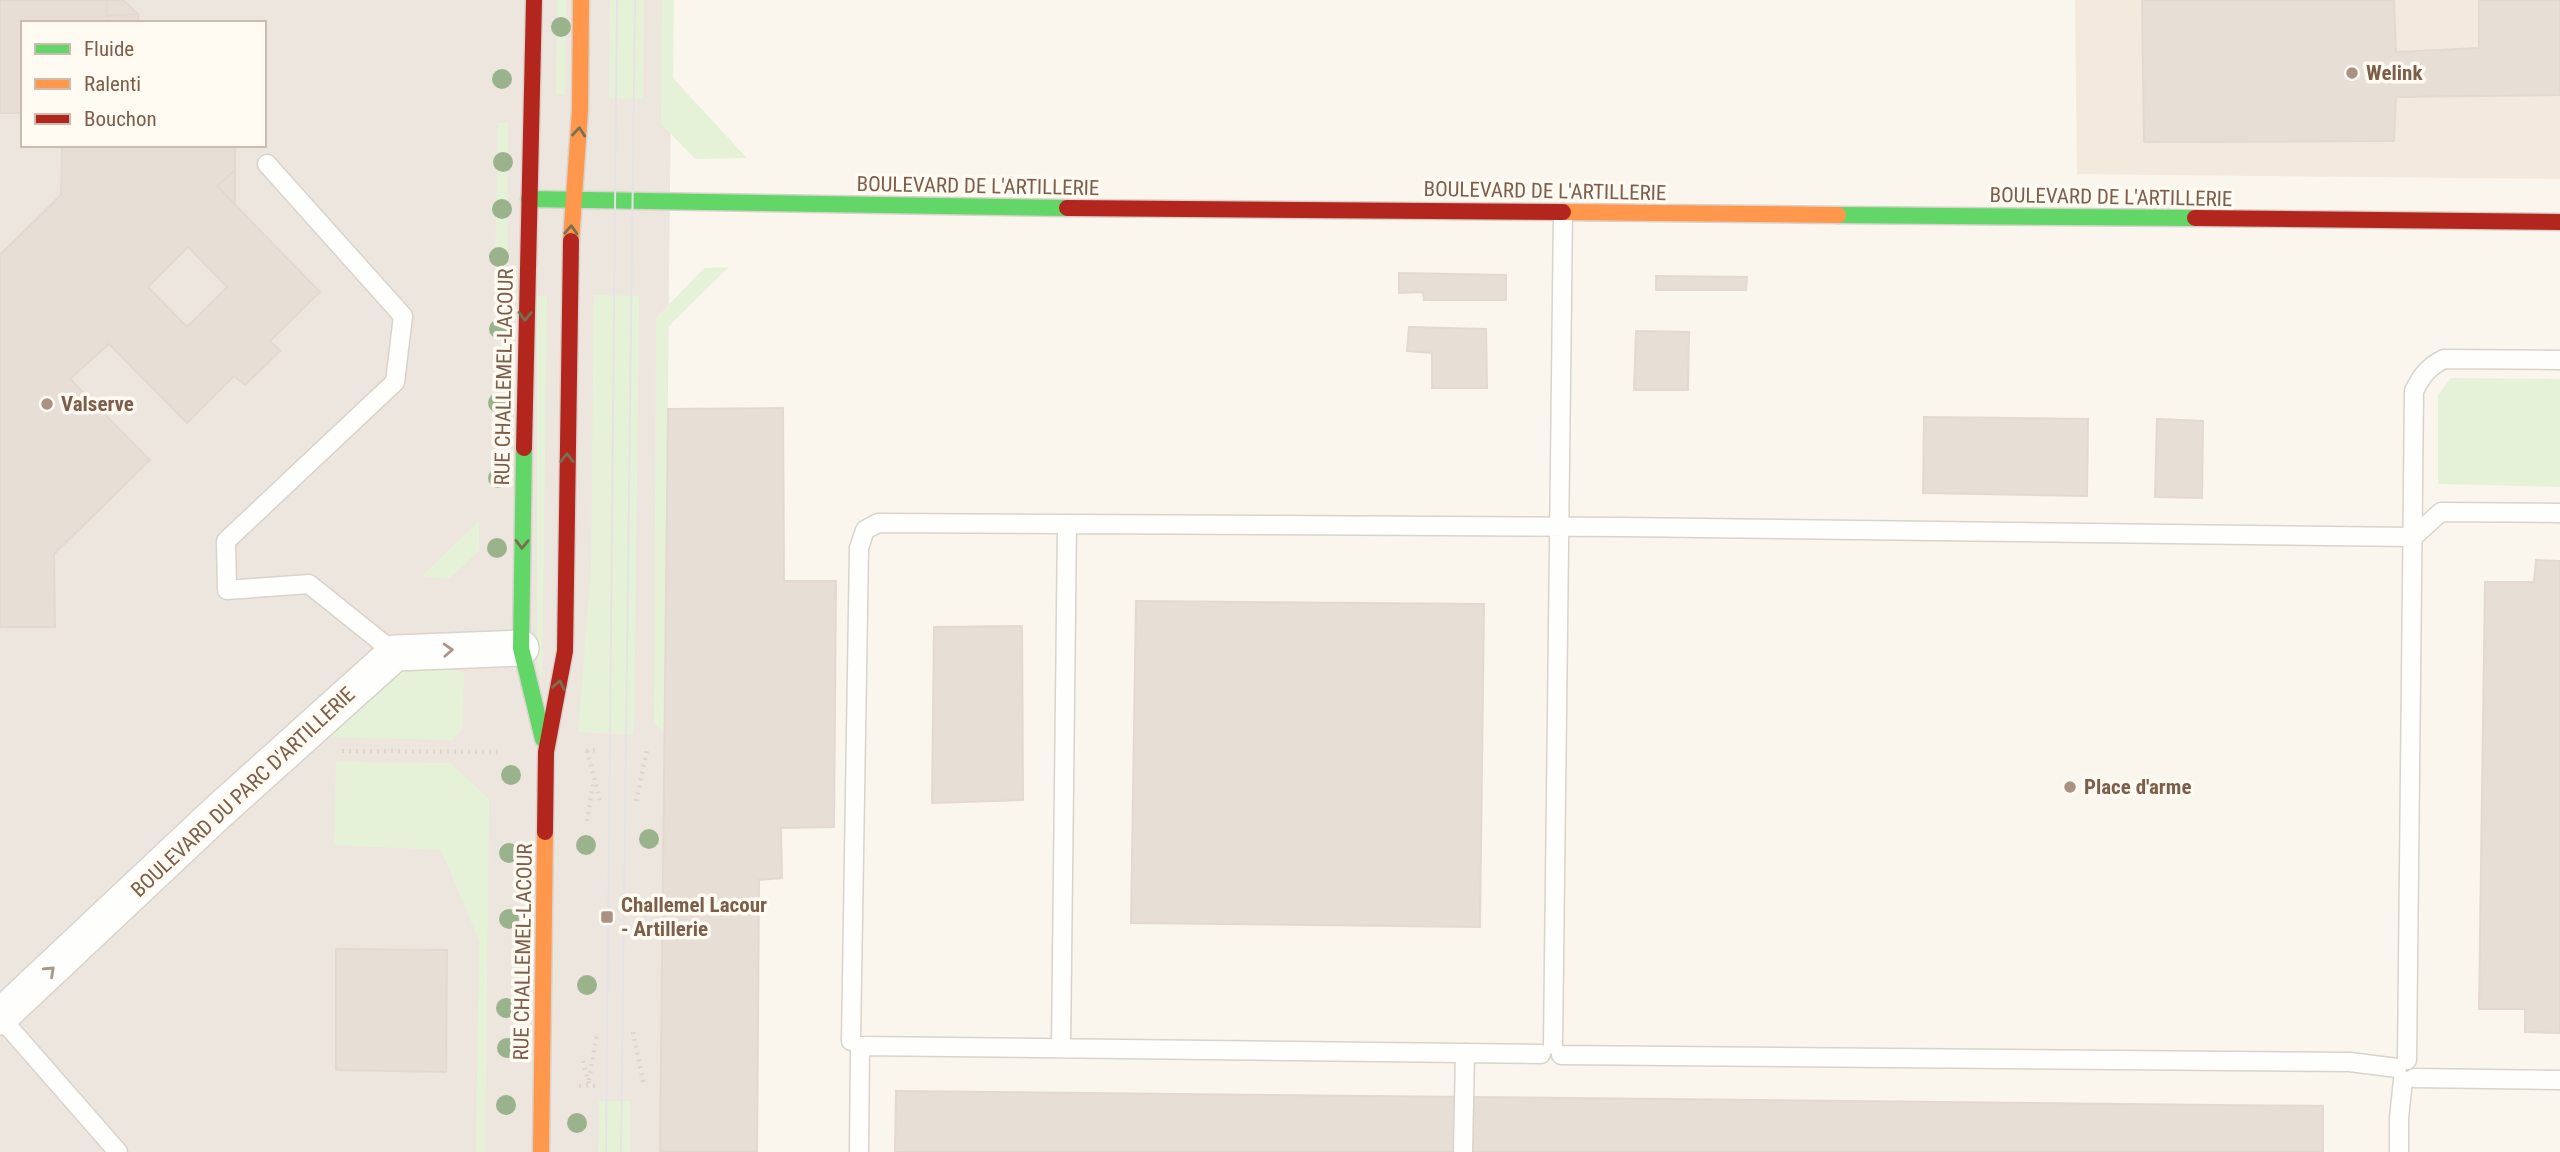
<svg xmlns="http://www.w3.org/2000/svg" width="2560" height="1152" font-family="'Roboto Condensed',sans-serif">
<rect width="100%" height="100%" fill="#faf6ee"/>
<path fill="#f3e9dc" d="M2075 0H2560V179L2077 174Z"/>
<path fill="#ede6df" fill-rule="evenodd" d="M0 0H672L660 1152H0ZM23 23H264V145H23Z"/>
<path fill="#e6f2d8" d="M557 0H566L565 95H556Z
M610 0H644L643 99 609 98Z
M662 0H674L673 78 747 158 695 159 661 124Z
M498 123H508L507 268 495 269Z
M729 267 668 327 664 733 654 723 656 318 704 268Z
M594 295 639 296 634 735 578 732 591 571Z
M537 296H547L542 680 537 658Z
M2451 378 2560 379V487L2438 484V395Z
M479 521V551L449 579 422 576Z
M431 664 464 673 462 729 453 740 320 737 402 670Z
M336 762 450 763 489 799 485 1152H476L479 940 441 850 334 845Z
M599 1101H630V1152H598Z"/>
<path fill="#e7ded5" stroke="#e3d9d0" stroke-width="2" fill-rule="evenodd" d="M0 0H107V16L138 14 139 23H23V113H0Z
M107 0H123L138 14 107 16Z
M2142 0H2394L2396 52 2479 48V0H2560V95L2396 97 2394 141 2144 142Z
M62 145H235V170L217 186 320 292 270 341 280 351 245 385 234 376 187 423 109 344 70 379 150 460 54 554 55 627H0V255L61 195ZM188 247 227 287 187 327 148 287Z
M235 170V205L217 186Z
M1399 273 1506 275V300H1424L1423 292 1399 293Z
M1656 276 1747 277 1746 290H1656Z
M1409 327 1486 329 1487 388H1432V353L1407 351Z
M1636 331 1689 332 1688 390H1634Z
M783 408 784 581H836L834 827 781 828 782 878 759 880 757 1152H660L668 409Z
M1924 417 2088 419 2087 496 1923 493Z
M2157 419 2203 421 2202 498 2155 497Z
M2536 560 2560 561V1033L2525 1032V1009H2479L2485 582H2534Z
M1136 601 1484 604 1480 927 1131 923Z
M1022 626 1023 800 932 803 934 627Z
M336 949 447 950 446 1072 336 1070Z
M896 1091 2323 1106V1152H895Z"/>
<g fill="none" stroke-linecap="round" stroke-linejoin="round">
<g stroke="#d9d3cc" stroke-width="21">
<path id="lane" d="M267 164 403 316 395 382 226 541 227 590 309 584 395 653
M0 1017 118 1152
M851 1041 859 548 865 530 878 523 1623 527 2413 537 2441 512 2560 513
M1553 1045 1563 213
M861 1046 1541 1054
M1061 1048 1067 524
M1561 1055 2350 1062 2397 1068
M2407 1060 2414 391C2422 375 2428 367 2444 359L2560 360
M2414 1078 2560 1080
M859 1152 860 1050
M1463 1152 1465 1053
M2399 1152V1118L2403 1080"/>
</g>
<g stroke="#d9d3cc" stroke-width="38">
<path id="street" d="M0 1017 217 813 395 653 521 648"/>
</g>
<g stroke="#dad3cc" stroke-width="19">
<path id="fast" d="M529 199 1067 208
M1838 215 2195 218
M524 448 521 648 543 739"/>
</g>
<g stroke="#dad3cc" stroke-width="19">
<path id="slow" d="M1563 212 1838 215
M571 241 580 110 581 0
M541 1152 545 832"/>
</g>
<g stroke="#dad3cc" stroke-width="19">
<path id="jam" d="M1067 208 1563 212
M2195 218 2560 222
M524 448 534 0
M545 832 546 752 565 651 571 241"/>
</g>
<path stroke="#ddd5ce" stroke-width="4.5" stroke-dasharray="2 5" stroke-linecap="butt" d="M342 751 500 752
M586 751 599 750
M587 751 600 800
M636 801 647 750
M587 821 594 779
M633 1032 644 1085
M583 1061 589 1084
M589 1080 597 1033
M579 1086H596"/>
<use href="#lane" stroke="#fefefc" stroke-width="18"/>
<use href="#street" stroke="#fefefc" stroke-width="35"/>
<use href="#fast" stroke="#63d668" stroke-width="16"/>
<use href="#slow" stroke="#ff974d" stroke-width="16"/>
<use href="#jam" stroke="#b3261e" stroke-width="16"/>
<path stroke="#e6e3e6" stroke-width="2" d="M606 1152 617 0
M621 1152 635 0"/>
</g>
<g fill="#9bb38d">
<circle cx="561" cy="27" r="10"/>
<circle cx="502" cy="79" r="10"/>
<circle cx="503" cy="162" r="10"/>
<circle cx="502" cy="209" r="10"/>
<circle cx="499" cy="257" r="10"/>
<circle cx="499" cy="329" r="10"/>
<circle cx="498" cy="403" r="10"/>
<circle cx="498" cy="478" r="10"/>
<circle cx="497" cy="548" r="10"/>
<circle cx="511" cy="775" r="10"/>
<circle cx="649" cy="839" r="10"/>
<circle cx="586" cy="845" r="10"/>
<circle cx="509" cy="853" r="10"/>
<circle cx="509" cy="919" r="10"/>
<circle cx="587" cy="985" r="10"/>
<circle cx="506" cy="1008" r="10"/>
<circle cx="507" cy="1048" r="10"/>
<circle cx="506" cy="1105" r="10"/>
<circle cx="577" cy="1123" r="10"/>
</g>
<defs><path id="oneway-chevron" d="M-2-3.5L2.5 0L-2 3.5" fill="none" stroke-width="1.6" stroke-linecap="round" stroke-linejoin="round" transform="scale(1.75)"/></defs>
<g stroke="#78704e">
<use href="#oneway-chevron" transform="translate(579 132) rotate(-85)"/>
<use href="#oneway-chevron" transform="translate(571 230) rotate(-87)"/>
<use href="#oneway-chevron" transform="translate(525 316) rotate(91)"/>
<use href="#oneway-chevron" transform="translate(567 458) rotate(-89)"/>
<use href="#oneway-chevron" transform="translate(522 544) rotate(91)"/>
<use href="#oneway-chevron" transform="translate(559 685) rotate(-79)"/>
</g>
<g stroke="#aa9688">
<use href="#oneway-chevron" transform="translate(448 650) rotate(-3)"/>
<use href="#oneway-chevron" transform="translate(50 971) rotate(-43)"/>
</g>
<g fill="#a89383" stroke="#fffaf2" stroke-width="2.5">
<circle cx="2352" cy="73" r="7"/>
<circle cx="47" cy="404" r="7"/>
<circle cx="2070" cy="787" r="7"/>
<rect x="600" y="910" width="14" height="14" rx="3.5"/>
</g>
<g text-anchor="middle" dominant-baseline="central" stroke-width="7" stroke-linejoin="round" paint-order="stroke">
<g font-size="21" font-weight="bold" fill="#7c5e4a" stroke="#fffaf2" text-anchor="start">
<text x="2366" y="73">Welink</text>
<text x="61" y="404">Valserve</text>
<text x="2084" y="787">Place d'arme</text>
<text x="621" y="905">Challemel Lacour<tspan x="621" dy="24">- Artillerie</tspan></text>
</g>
<g font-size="21" fill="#7c5e4a" stroke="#fffaf2">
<text transform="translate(978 186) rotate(1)">BOULEVARD DE L'ARTILLERIE</text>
<text transform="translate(1545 191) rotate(1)">BOULEVARD DE L'ARTILLERIE</text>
<text transform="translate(2111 197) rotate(1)">BOULEVARD DE L'ARTILLERIE</text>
<text transform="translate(504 377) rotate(-89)">RUE CHALLEMEL-LACOUR</text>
<text transform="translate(243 792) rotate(-43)">BOULEVARD DU PARC D'ARTILLERIE</text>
<text transform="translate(523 952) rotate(-89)">RUE CHALLEMEL-LACOUR</text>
</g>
</g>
<rect x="21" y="21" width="245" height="126" fill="#fffaf2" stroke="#cbbcaf" stroke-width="2"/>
<rect x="35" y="44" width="35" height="10" fill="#63d668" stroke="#cbbcaf" stroke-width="2"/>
<text x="84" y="56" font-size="21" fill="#7c5e4a">Fluide</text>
<rect x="35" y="79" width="35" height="10" fill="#ff974d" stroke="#cbbcaf" stroke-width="2"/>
<text x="84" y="91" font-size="21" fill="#7c5e4a">Ralenti</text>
<rect x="35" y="114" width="35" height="10" fill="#b3261e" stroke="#cbbcaf" stroke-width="2"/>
<text x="84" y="126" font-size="21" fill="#7c5e4a">Bouchon</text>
</svg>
